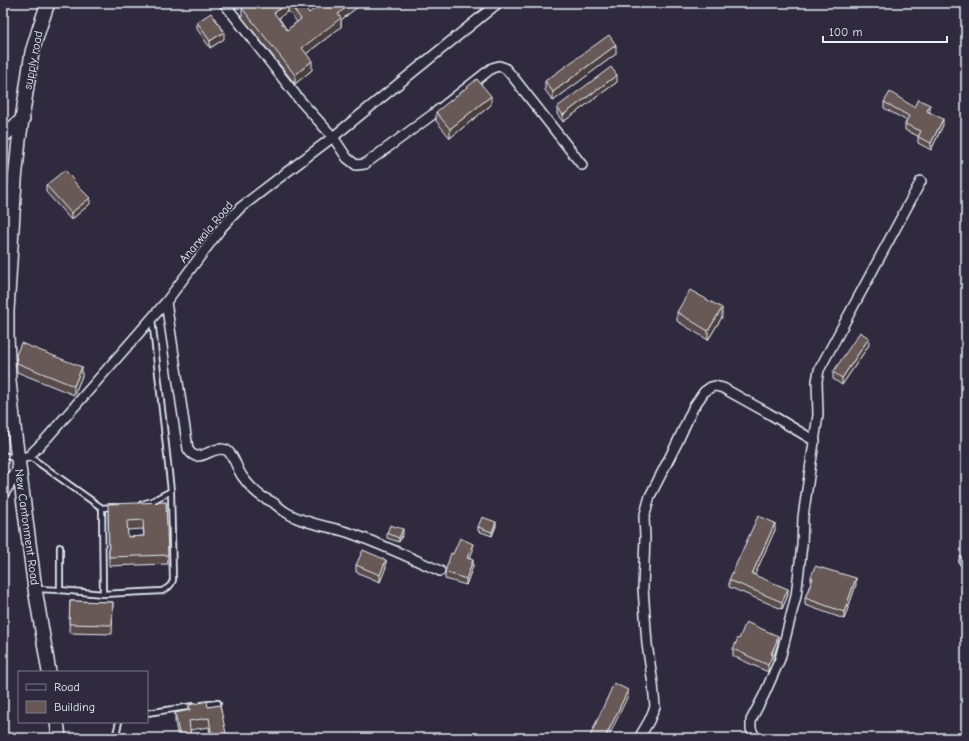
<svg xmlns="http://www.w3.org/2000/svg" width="969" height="741" font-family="'Comic Neue',sans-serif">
<rect width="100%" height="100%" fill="#2f2a3d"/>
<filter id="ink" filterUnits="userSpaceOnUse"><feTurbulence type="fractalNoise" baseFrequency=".025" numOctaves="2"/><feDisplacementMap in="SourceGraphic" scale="8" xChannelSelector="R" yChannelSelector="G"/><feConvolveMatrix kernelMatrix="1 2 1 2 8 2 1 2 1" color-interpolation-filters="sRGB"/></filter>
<g filter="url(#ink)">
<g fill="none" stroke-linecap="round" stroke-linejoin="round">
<g stroke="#e8f1f8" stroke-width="8">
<path id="lane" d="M3 455 17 459
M29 456 102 508 113 507
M142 504 152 501 171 491
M102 508 103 594 162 591C168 588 171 586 173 580L171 491 152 319
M60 547V590
M37 589 60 590 103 594
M202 705 218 703
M147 713 193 706
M115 738 119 722"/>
</g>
<g stroke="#e8f1f8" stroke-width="12">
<path id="street" d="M224 3 298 98 333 137 347 158 356 165 365 164 432 115 492 68 499 66 505 68 513 77 582 165
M166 302 188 449C198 467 212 444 226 450 233 453 237 469 242 476 247 483 254 491 261 496 265 499 270 500 274 503 279 507 283 511 289 514 306 524 328 526 347 532 379 543 409 557 440 571
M18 459 29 456 46 439 166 302 222 227 240 208 275 181 333 137 498 3
M964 561 966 563
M639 738 649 721 655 707 653 684 647 644 643 588 645 537 644 518 650 496 677 443 693 408 704 392 711 387 715 386 723 388 768 413 815 441
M757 738 754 735 751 729V720L764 695 780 659 796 596 802 545 803 517 818 415 817 381 819 370 921 181"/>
</g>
<g stroke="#e8f1f8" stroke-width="16">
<path id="secondary" d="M48 3 40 26 32 52 19 140 15 180 7 311V336L9 381 15 436 35 589 49 672
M3 136 23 119
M3 491 11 479 19 472
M57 722 59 738"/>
</g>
<use href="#lane" stroke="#2f2a3d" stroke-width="4.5"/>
<use href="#street" stroke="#2f2a3d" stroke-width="9"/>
<use href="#secondary" stroke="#2f2a3d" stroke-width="13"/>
</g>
<path fill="#594c4a" stroke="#e8f1f8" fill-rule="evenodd" d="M249 3H302H301L309 13 360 3V5L341 20V27L306 54 312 70 295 84 242 17V8ZM288 11 297 22 287 30 279 18Z
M197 22 224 39 210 48 197 29Z
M616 54 553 101 545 90V81Z
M617 82 563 122 557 114V107Z
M884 102 914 107 930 111 929 112 943 125 931 150 918 143V136L905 130V124L907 121 884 108Z
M491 105 450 138 436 121V112Z
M46 185 90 204 71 220 46 192Z
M677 312 722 317 708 340 677 321Z
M869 345 842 385 833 379V372Z
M16 355 82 376 74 395 17 372Z
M166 502 168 564 109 566 108 513ZM143 529 144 536 128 537 127 530Z
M496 526 492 536 478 531V527Z
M775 530 754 575 788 595 782 609 729 587V580Z
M387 533 403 534 399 542 387 538Z
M473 550 469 559 473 566 466 585 445 579V572L453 554Z
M356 565 386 567 380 582 356 572Z
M811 577 856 585 844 619 805 605V598L811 582Z
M70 601 113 602 112 634 69 633Z
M739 639 778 643 773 658V661L768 672 733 656V649Z
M189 705 208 707 227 738H210L209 727 190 730 191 738H178L175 722V713L189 710Z"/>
<path fill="#493e3c" stroke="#e8f1f8" d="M287 3H288V11L274 22V13Z
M352 3H360V5L341 20V27L302 57V48L338 14Z
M224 32V39L210 48V41Z
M616 45V54L553 101V92Z
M312 61V70L295 84V75Z
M617 75V82L563 122V115Z
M491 96V105L450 138V129Z
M930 105V111L927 117V111Z
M943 119V125L931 150V143Z
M90 198V204L71 220V213Z
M722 308V317L708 340V331Z
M869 338V345L842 385V378Z
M82 367V376L74 395V386Z
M496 522V526L492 536V532Z
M775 523V530L752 581V574Z
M403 529V534L399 542V538Z
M473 544V550L467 564V558Z
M386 560V567L380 582V575Z
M473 560V566L466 585V579Z
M856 578V585L844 619V612Z
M788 589V595L782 609V602Z
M778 636V643L773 658V661L768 672V665Z
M628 690V696L608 738H605Z"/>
<path fill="#685856" stroke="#e8f1f8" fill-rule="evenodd" d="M249 3H287L274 13 287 30 301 19 289 3H301L309 13 322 3H352L338 14 341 18 302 48 312 61 295 75 242 8Z
M211 13 224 32 210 41 197 22Z
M609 35 616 45 553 92 545 81Z
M611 67 617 75 563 115 557 107Z
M477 79 491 96 450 129 436 112Z
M890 92 914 107 918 99 930 105 927 111 943 119 931 143 918 137 921 131 905 124 909 116 884 102Z
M65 170 78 186 90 198 71 213 46 185Z
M690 290 722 308 708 331 677 312Z
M860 332 869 338 842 378 833 372Z
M21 343 82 367 74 386 17 363 16 355Z
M166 502 168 555 109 557 108 504ZM143 520 144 536 128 537 127 521Z
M758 516 775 523 752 574 788 589 782 602 729 580Z
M482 517 496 522 492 532 478 527Z
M390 525 403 529 399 538 387 533Z
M460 538 473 544 467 558 473 560 466 579 445 572 451 553 453 554Z
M363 550 386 560 380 575 356 565Z
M815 566 856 578 844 612 805 598 813 578 811 577Z
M70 601 113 602 112 625 69 624Z
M746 622 778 636 776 643 771 654H773L768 665 733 649 738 638 739 639Z
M614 683 628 690 605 738H594L590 736Z
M207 701 208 707 220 705 227 738H212L209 718 189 721 191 738H180L175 713 190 710 189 705Z
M653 733 663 738H651Z"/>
</g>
<g text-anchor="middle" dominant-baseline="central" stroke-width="3" stroke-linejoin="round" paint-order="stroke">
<g font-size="12" fill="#e8f1f8" stroke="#2f2a3d">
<text transform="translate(33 60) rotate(-79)">supply road</text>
<text transform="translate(206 232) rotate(-50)">Anarwala Road</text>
<text transform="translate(27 527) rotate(82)">New Cantonment Road</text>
</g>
</g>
<rect width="969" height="741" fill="none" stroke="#2f2a3d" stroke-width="16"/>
<rect x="8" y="8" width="953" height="725" fill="none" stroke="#e8f1f8" stroke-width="1.5" filter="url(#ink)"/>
<rect x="18" y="671" width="130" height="52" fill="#2f2a3d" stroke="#797a88"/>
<rect x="26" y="684" width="20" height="6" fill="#2f2a3d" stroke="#797a88"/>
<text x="54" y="691" font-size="12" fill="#e8f1f8">Road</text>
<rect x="26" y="701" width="20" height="12" fill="#685856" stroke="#797a88"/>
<text x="54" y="711" font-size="12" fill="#e8f1f8">Building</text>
<path d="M823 36v6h124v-6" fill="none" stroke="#e8f1f8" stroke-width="2"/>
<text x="829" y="36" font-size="12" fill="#e8f1f8" stroke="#2f2a3d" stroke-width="3" paint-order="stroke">100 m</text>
</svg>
